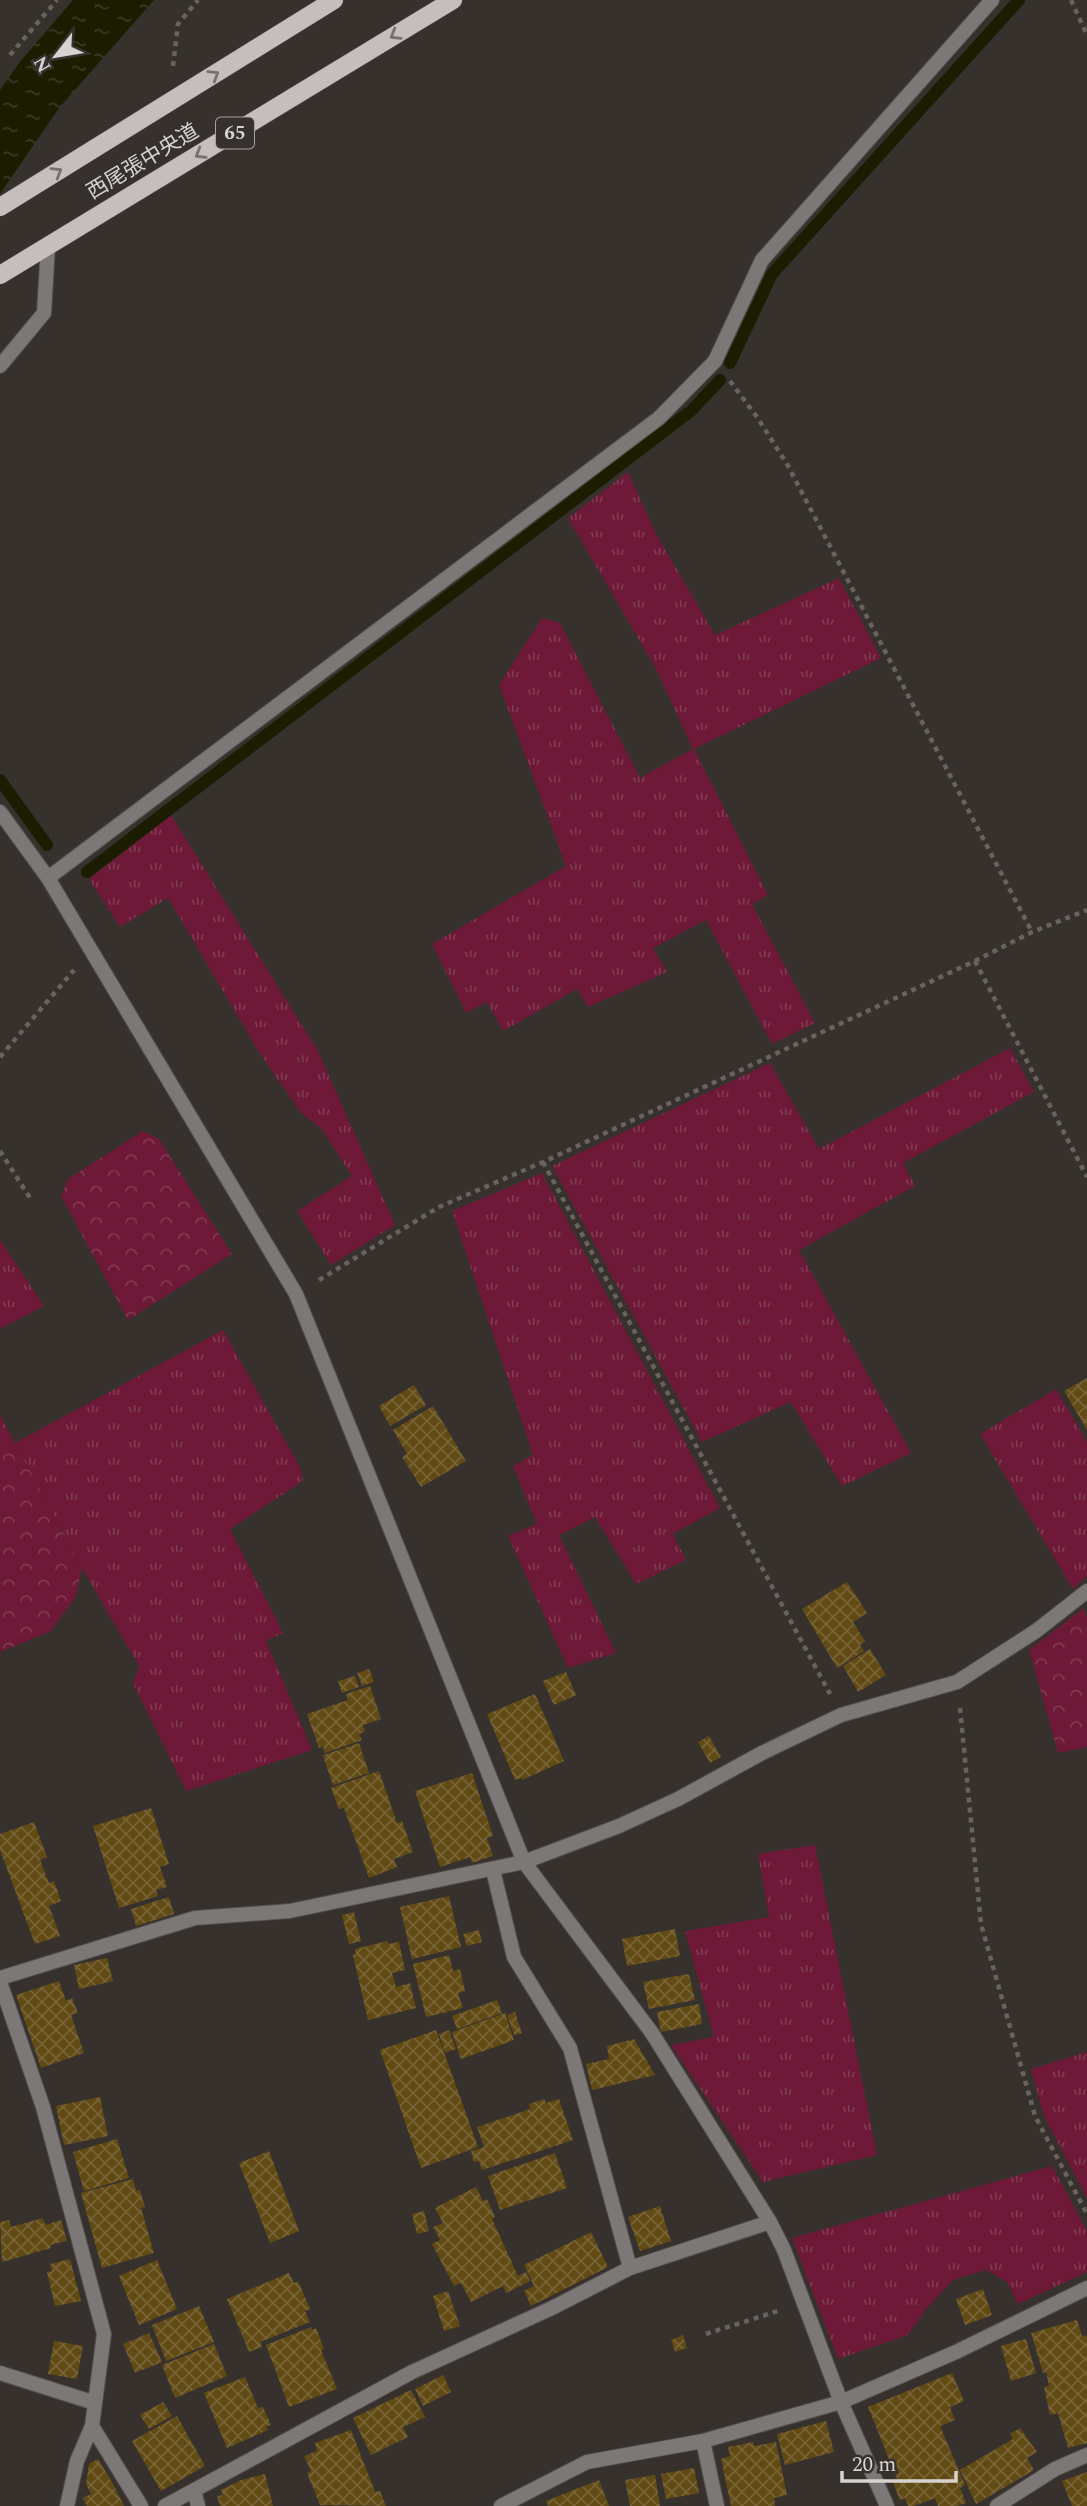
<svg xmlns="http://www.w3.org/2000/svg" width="1087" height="2506" font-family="Spectral,'Noto Sans JP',serif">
<defs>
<pattern id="grass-tufts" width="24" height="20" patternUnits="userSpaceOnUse" patternTransform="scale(1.75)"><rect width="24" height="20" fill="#6d1937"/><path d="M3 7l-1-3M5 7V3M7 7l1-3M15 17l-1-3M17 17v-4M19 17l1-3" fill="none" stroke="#813a53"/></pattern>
<pattern id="forest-crowns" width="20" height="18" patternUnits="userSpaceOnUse" patternTransform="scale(1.75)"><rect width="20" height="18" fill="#6d1937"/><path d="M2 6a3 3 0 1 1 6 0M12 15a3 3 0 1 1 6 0" fill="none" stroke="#813a53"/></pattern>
<pattern id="water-ripples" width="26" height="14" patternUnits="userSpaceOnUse" patternTransform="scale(1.75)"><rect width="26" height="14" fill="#1b1c00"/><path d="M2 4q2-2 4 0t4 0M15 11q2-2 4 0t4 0" fill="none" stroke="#3b3c24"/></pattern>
<pattern id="building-cross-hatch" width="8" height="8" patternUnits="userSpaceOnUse" patternTransform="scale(1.75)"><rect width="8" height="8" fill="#614a14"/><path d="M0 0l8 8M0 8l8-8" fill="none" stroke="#776335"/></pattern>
</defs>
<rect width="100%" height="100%" fill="#37312d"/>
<path fill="url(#grass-tufts)" d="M628 472 655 532 715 635 839 578 881 658 694 749 768 895 752 904 815 1023 772 1044 706 920 653 948 667 972 588 1007 577 989 503 1031 487 1002 466 1013 432 944 566 866 499 685 542 618 560 623 640 778 693 749 656 669 568 518Z
M171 815 318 1051 395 1225 331 1265 297 1211 352 1176 322 1129 301 1113 259 1052 168 898 120 927 89 879Z
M1010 1048 1034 1092 903 1163 915 1186 799 1250 911 1453 842 1486 791 1402 702 1442 552 1166 770 1063 819 1149Z
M542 1173 720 1508 673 1534 686 1560 636 1584 595 1517 559 1535 616 1653 568 1668 508 1536 537 1524 513 1466 533 1455 452 1211Z
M0 1240 44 1306 0 1329Z
M223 1330 300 1467 303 1481 230 1529 283 1633 266 1641 312 1750 186 1791 133 1683 139 1666 82 1568 15 1443Z
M1056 1389 1087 1442V1576L1073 1589 980 1434Z
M815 1845 877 2155 763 2182 671 2045 714 2037 685 1931 769 1917 758 1854Z
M1087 2052V2198L1044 2116 1031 2069Z
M1052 2166 1087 2231V2272L1018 2304 1007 2282 986 2270 953 2280 926 2309 908 2335 838 2359 792 2238Z"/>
<path fill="url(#forest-crowns)" d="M143 1131 159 1139 232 1254 128 1320 61 1196 68 1179Z
M0 1415 82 1568 76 1596 51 1631 0 1652Z
M1084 1608 1087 1618V1747L1058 1753 1029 1650Z"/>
<path fill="url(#water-ripples)" d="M73 0H154L59 108 0 194V90L19 63Z"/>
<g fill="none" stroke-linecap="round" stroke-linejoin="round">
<path stroke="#1b1c00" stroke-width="12" d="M730 363 772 274 1019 0
M0 780 47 845
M87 872 692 410 720 380"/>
</g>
<path fill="url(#building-cross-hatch)" d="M1087 1378V1430L1064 1391Z
M414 1385 426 1405 390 1426 379 1406Z
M433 1406 466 1461 421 1487 402 1457 407 1454 393 1430Z
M847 1582 867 1613 853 1622 865 1641 860 1645 864 1651 837 1668 802 1609Z
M870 1649 886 1675 858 1692 843 1666Z
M369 1669 374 1682 362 1686 357 1673Z
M566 1672 576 1695 554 1705 543 1681Z
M355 1676 359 1687 342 1693 338 1681Z
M370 1686 381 1719 363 1725 365 1732 359 1734 362 1740 325 1753 323 1747 319 1748 307 1714 348 1700 346 1694Z
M535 1694 564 1761 522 1780 521 1778 515 1780 487 1714Z
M709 1736 721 1757 710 1763 698 1742Z
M359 1743 369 1773 333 1785 323 1756H321Z
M379 1771 397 1823 402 1821 413 1852 394 1859 397 1867 369 1878 344 1808 339 1809 331 1788Z
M472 1773 493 1836 487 1838 493 1856 472 1863 470 1857 440 1867 415 1791Z
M151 1808 169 1864 160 1867 167 1887 156 1890 158 1896 119 1908 93 1826Z
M34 1822 47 1857 40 1860 49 1883 54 1881 61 1901 49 1906 60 1936 35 1944 0 1850V1834Z
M449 1896 461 1947 412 1959 400 1907Z
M169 1897 174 1914 136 1926 131 1909Z
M354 1912 361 1941 349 1944 342 1915Z
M675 1929 680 1956 627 1966 622 1939Z
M479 1930 482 1942 467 1946 463 1934Z
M387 1941 388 1944 399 1942 405 1970 392 1973 396 1987 410 1983 416 2008 368 2020 353 1955 356 1954 355 1949Z
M449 1955 453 1971 460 1969 465 1991 458 1993 463 2008 426 2017 413 1964Z
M107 1958 113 1981 79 1989 74 1965Z
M689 1974 695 2000 649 2009 643 1982Z
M59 1981 66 2001 72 1998 78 2013 71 2015 84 2053 41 2068 16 1995Z
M497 2000 502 2013 457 2029 452 2016Z
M699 2004 702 2024 661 2032 657 2012Z
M515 2012 522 2033 514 2035 507 2015Z
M505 2013 514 2040 461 2059 452 2032Z
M436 2030 478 2147 421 2168 380 2050Z
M449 2030 456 2049 445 2053 439 2034Z
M634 2039 655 2075 592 2090 586 2064 609 2059 607 2046Z
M100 2097 108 2136 64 2145 56 2106Z
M544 2099 546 2103 559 2099 573 2140 482 2170 479 2161 474 2162 471 2151 484 2147 477 2127 530 2109 529 2104Z
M117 2139 129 2178 84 2191 73 2152Z
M269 2151 299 2231 270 2243 239 2163Z
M555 2153 567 2188 500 2210 488 2176Z
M133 2179 136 2191 140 2190 145 2207 141 2208 154 2253 102 2268 81 2193Z
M476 2187 483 2201 487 2199 495 2217 492 2219 518 2276 526 2272 530 2281 506 2293 503 2286 471 2302 461 2283 454 2286 432 2244 440 2240 433 2227 443 2223 435 2208Z
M660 2206 671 2241 640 2251 628 2217Z
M424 2211 429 2231 417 2234 412 2214Z
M43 2218 45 2225 61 2220 67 2241 50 2245 51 2248 2 2262 0 2222 9 2220 11 2227Z
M591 2232 608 2267 531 2306 524 2291 534 2286 524 2265Z
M70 2259 81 2301 55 2306 47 2272 52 2271 50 2264Z
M157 2260 177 2309 139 2325 119 2276Z
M289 2273 294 2283 298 2281 310 2309 305 2311 310 2322 260 2342 262 2347 249 2352 227 2299Z
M983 2289 992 2315 965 2325 956 2299Z
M448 2291 460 2326 444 2331 433 2296Z
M199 2306 214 2342 166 2361 152 2325Z
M1077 2320 1082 2336 1086 2335 1087 2338V2443L1068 2448 1058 2413 1050 2415 1044 2387 1049 2386 1046 2372 1043 2373 1031 2333Z
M311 2327 312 2330 316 2328 324 2349 321 2350 337 2389 289 2407 266 2345Z
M149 2333 162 2362 135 2373 123 2344Z
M683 2335 687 2348 675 2352 671 2340Z
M1026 2339 1036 2373 1011 2381 1001 2346Z
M54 2341 83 2346 77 2379 48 2374Z
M214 2344 227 2376 175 2398 162 2365Z
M952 2373 964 2401 950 2407 955 2420 940 2426 965 2485 960 2488 966 2503 957 2506H938L935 2498 914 2506H908L905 2498 900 2500 893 2483 898 2481 868 2407Z
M443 2375 451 2392 423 2406 415 2389Z
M245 2377 258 2408 263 2407 271 2425 266 2427 268 2430 227 2448 204 2393Z
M411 2390 425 2417 403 2427 408 2437 371 2455 353 2418Z
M163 2402 172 2416 149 2429 140 2415Z
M177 2416 205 2466 161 2491 132 2441Z
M826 2421 834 2452 785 2465 777 2434Z
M1020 2428 1037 2452 1027 2458 1034 2470 976 2504 960 2470 1013 2439 1010 2434Z
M351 2430 375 2492 380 2491 386 2506 320 2505 307 2473 311 2471 304 2456 317 2451 315 2443Z
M753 2442 754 2446 776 2442 787 2495 774 2498 775 2506H731L721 2459 730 2456 728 2447Z
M98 2459 112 2482 124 2506H87L82 2498 91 2494 86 2484 89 2464Z
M694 2468 699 2493 666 2499 661 2474Z
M1087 2472V2506H1072L1062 2481Z
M265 2474 273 2506H220L217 2496 223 2495 221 2490 241 2480Z
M655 2475 660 2506H630L625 2480Z
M599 2480 609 2506H548L546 2501Z"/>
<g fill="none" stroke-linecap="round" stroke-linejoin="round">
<g stroke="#544e4a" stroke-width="16">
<path id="service" d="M997 2506 1055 2469 1087 2455"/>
</g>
<g stroke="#544e4a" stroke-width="16">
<path id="minor" d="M0 366 44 313 48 246
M0 812 48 878 296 1294 524 1862 652 2033 770 2222 784 2250 841 2402 887 2506
M48 878 659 418 715 361 762 260 992 0
M493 1870 514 1957 570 2048 630 2268
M0 1978 195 1918 290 1911 524 1862 619 1826 678 1799 762 1753 841 1715 957 1682 1036 1631 1087 1591
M0 1982 43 2107 104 2334 92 2426 141 2506
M0 2373 95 2403
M703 2441 717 2506
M194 2490 198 2506
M67 2506 77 2461 92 2426
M165 2506 412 2372 552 2308 630 2268 770 2222
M501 2506 587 2462 703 2441 841 2402 956 2352 1087 2288"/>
</g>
<g stroke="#544e4a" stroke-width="19">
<path id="primary" d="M0 207 334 0
M0 275 453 0"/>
</g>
<path stroke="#68635f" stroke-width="4.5" stroke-dasharray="5 5" stroke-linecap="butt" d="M1071 0 1087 35
M10 55 57 0
M173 66 178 24 198 0
M730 381 757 417 787 464 1032 932
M975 961 1087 1177
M0 1057 74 970
M0 1151 30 1198
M543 1162 830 1694
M319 1280 439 1207 543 1162 975 961 1032 932 1087 910
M960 1708 981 1924 1035 2116 1087 2214
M706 2334 778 2311"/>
<use href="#service" stroke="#7c7878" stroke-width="14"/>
<use href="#minor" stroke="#7c7878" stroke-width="14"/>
<use href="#primary" stroke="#c6bebc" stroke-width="18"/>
</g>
<defs><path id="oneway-chevron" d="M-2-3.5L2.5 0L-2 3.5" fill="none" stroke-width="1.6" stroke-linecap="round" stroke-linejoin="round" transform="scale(1.75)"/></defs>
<g stroke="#77706d">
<use href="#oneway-chevron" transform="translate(395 35) rotate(149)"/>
<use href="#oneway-chevron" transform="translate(214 75) rotate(-32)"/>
<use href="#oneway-chevron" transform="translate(200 154) rotate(149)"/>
<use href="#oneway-chevron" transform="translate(57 172) rotate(-31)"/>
</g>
<g text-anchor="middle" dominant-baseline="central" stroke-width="7" stroke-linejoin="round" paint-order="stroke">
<rect fill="#37312d" stroke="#a7a29f" stroke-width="2" x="216" y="117.5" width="38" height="31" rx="5"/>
<g font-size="19" font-weight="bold" fill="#d7d3d0">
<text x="235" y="133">65</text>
</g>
<g font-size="21" fill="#d7d3d0" stroke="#37312d">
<text transform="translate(143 162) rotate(-31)">西尾張中央道</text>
</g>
</g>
<g transform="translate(56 56) rotate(239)" stroke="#37312d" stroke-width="5" paint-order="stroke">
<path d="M0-5L12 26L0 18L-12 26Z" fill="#d7d3d0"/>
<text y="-10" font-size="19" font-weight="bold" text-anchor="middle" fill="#d7d3d0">N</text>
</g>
<path d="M842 2471v10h114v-10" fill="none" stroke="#d7d3d0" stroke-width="3.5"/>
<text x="852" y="2471" font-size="21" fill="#d7d3d0" stroke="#37312d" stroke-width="5" paint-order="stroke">20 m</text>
</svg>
